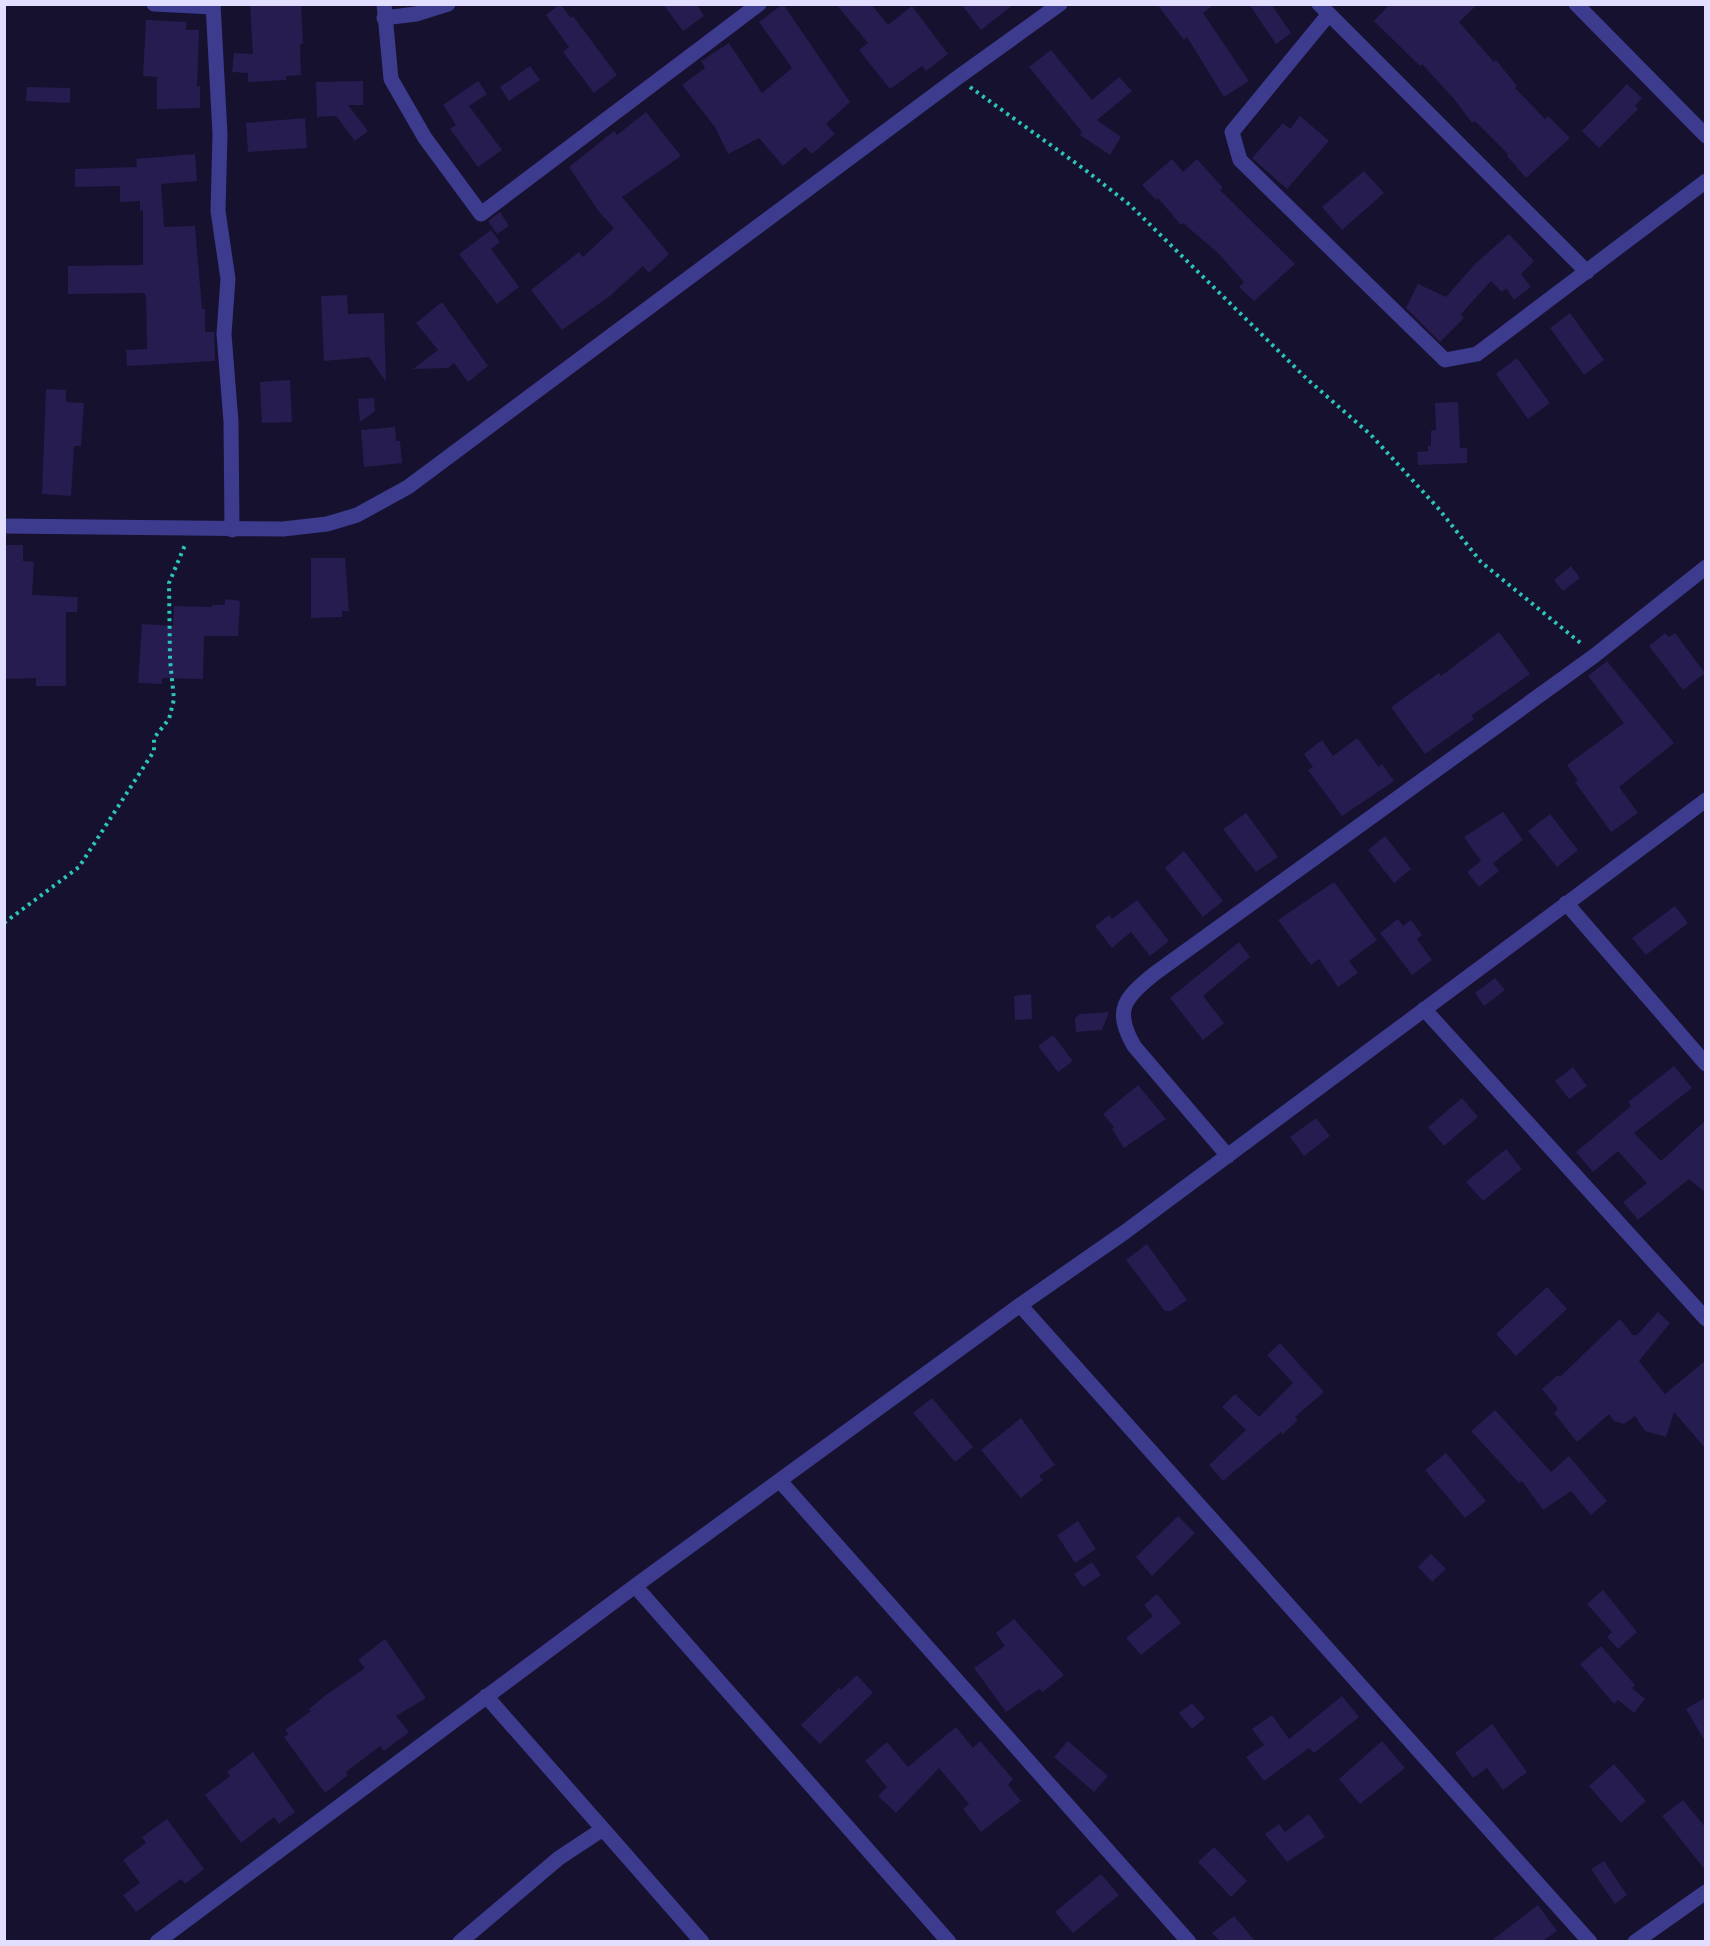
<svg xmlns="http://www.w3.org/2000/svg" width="1710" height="1946" font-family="Overpass,sans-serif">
<rect width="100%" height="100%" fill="#16112e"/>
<path fill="#261c50" d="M250 4H301L303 44H300L301 75 286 76V80L248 82V73L232 72 234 53 253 54Z
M560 4 571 18 573 16 617 75 594 93 563 52 569 47 546 15Z
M663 4H696L704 16 683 31Z
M783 4 850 102 826 124 835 134 812 154 805 147 783 166 759 138 728 154 715 127 682 85 705 68 701 61 729 43 762 93 792 68 759 22Z
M836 4H871L888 25 912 6 948 54 926 71 922 66 890 89 859 50 868 43Z
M961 4H1014L981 30Z
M1157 4H1215L1203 13 1249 81 1224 97 1187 37 1184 40Z
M1249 4H1271L1291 33 1276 44Z
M1390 4H1478L1459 22 1494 62 1496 60 1517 86 1515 88 1545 119 1548 116 1570 138 1526 178 1507 156 1508 154 1475 121 1472 123 1455 100 1422 64 1420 66 1374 21Z
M146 20 186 22V30H199L197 86H200V108L157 109V77L143 76Z
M1051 50 1092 100 1119 77 1132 91 1097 120 1121 137 1110 155 1080 135 1082 132 1029 67Z
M530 66 540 80 509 101 500 87Z
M363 81V105H348L368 131 355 141 336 116 317 117 316 82Z
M478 81 487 94 469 106 502 150 478 167 450 129 456 125 443 105Z
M1627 84 1642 98 1635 106 1638 109 1599 148 1582 131Z
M27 87 70 88V103L26 101Z
M646 112 681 156 622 197 669 254 649 273 643 266 610 296 562 330 531 290 579 252 583 257 614 228 599 212 569 167 614 131 617 135Z
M1300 116 1329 141 1287 189 1252 158 1283 123 1290 129Z
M305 118 307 148 248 152 246 123Z
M195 154 197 181 161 184 164 227 195 226 202 309H205V332H214L215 361 127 366 126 350 147 349 146 296 144 293 68 294V266L143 265V210L140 211V201L120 202V186L75 187V169L137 167 136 159Z
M1172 159 1183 172 1197 159 1223 188 1220 190 1295 264 1254 301 1239 287 1244 282 1218 253 1183 223 1181 225 1158 198 1156 200 1142 185Z
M1364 171 1384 193 1342 230 1322 207Z
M500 212 509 226 497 234 488 221Z
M491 230 500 242 491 249 519 287 497 304 459 254Z
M1509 234 1534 261 1521 274 1531 287 1514 300 1506 288 1502 292 1491 281 1461 314 1464 318 1440 342 1406 308 1418 284 1446 297 1476 263Z
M347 295 348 314 384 313 386 382 369 357 324 361 321 296Z
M442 302 488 366 468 382 454 363 448 368 413 369 438 350 416 323Z
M1570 313 1604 360 1584 375 1550 328Z
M1517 358 1550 403 1528 419 1496 374Z
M290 380 292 422 262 423 260 382Z
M46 389 66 390V402L84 403 81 446H74L71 496 42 494Z
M374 398 375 411 360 422 358 399Z
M1458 402 1460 448H1467V463L1418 465 1417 452 1428 451V446H1431V431L1436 430 1435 403Z
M395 427 396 441H400L402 463 364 467 361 430Z
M4 545H23V561L34 562 32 595 78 597 77 612H66V686H36V678L4 679Z
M311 558H345L349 611H342V617L311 618Z
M1571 566 1580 578 1563 591 1554 580Z
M225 599 240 601 238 636H204L203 679 162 678V684L138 683 142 624 173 626 174 606 212 607V605H225Z
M1499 632 1530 674 1471 716 1474 719 1425 754 1391 707 1439 673 1441 676Z
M1665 633 1669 637 1675 633 1705 673 1683 690 1649 646Z
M1607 661 1674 743 1619 787 1638 813 1611 832 1575 782 1578 781 1567 765 1624 723 1588 676Z
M1357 738 1379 767 1382 764 1394 781 1342 816 1308 770 1313 767 1304 754 1322 740 1333 756Z
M1503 812 1523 840 1493 863 1499 871 1479 887 1467 872 1481 861 1464 837Z
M1246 813 1278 857 1256 872 1223 829Z
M1550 814 1578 850 1557 867 1528 831Z
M1385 836 1411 869 1394 883 1368 850Z
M1184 851 1223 901 1203 917 1165 868Z
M1334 882 1377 940 1349 961 1358 973 1338 987 1319 959 1311 965 1278 920Z
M1137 900 1169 941 1150 956 1131 932 1112 948 1095 926 1109 915 1112 919Z
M1675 906 1688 923 1646 955 1632 938Z
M1398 919 1403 926 1411 920 1422 935 1417 939 1432 960 1412 975 1380 933Z
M1239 942 1250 957 1203 996 1224 1023 1203 1040 1170 998Z
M1495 978 1505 990 1484 1006 1475 993Z
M1031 994 1032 1019 1015 1020 1014 996Z
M1109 1012 1102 1030 1076 1032 1075 1018 1080 1014Z
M1053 1035 1073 1061 1058 1072 1038 1046Z
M1674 1066 1692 1088 1634 1133 1661 1161 1706 1120V1193L1689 1179 1638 1220 1623 1202 1647 1183 1618 1151 1593 1172 1576 1152 1631 1106 1628 1102Z
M1573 1067 1587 1086 1569 1099 1555 1081Z
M1138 1085 1166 1119 1124 1148 1112 1129 1114 1127 1103 1114Z
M1462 1098 1478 1117 1444 1146 1428 1127Z
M1316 1118 1330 1136 1304 1156 1290 1137Z
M1506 1149 1522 1169 1483 1201 1466 1182Z
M1147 1244 1187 1300 1171 1311H1165L1126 1260Z
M1547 1287 1567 1309 1516 1356 1496 1334Z
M1658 1312 1670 1323 1639 1361 1665 1394 1706 1360V1449L1674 1412 1666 1437 1645 1431 1635 1416 1624 1424 1614 1421 1609 1414 1577 1442 1554 1413 1558 1409 1542 1389 1558 1375 1560 1377 1620 1319 1633 1335H1637Z
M1280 1343 1324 1392 1295 1417 1298 1420 1283 1434 1281 1432 1223 1481 1209 1465 1246 1430 1222 1407 1235 1394 1259 1417 1293 1383 1267 1355Z
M932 1398 973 1447 955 1462 913 1413Z
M1495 1410 1551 1472 1569 1456 1607 1501 1591 1515 1571 1491 1543 1510 1522 1481 1519 1483 1471 1431Z
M1021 1418 1055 1465 1039 1476 1043 1480 1021 1498 981 1450Z
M1446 1453 1486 1501 1465 1518 1425 1470Z
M1178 1516 1195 1533 1152 1576 1136 1557Z
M1078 1521 1096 1549 1075 1563 1057 1535Z
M1431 1554 1446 1569 1432 1582 1418 1567Z
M1092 1562 1101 1575 1083 1587 1074 1574Z
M1603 1590 1637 1632 1618 1649 1607 1637 1612 1632 1587 1604Z
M1157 1594 1181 1623 1141 1655 1126 1638 1153 1616 1144 1605Z
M1014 1619 1064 1675 1043 1692 1039 1689 1006 1712 974 1668 1005 1646 996 1633Z
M385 1639 426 1698 396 1716 409 1732 384 1751 380 1746 346 1772 348 1775 325 1793 284 1737 289 1734 285 1730 311 1711 309 1709 326 1695 365 1668 358 1660Z
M1601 1646 1635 1685 1632 1688 1645 1699 1634 1713 1618 1700 1614 1704 1580 1664Z
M857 1675 873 1693 820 1744 801 1725 839 1688 841 1690Z
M1342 1696 1359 1717 1314 1753 1309 1748 1264 1781 1246 1757 1264 1745 1252 1729 1272 1715 1289 1739Z
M1706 1697V1743L1686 1709Z
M1192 1703 1205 1718 1192 1729 1179 1713Z
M1492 1724 1527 1772 1503 1790 1487 1768 1473 1778 1455 1753Z
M956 1727 973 1748 980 1741 1013 1779 1008 1785 1021 1801 981 1832 963 1809 969 1804 939 1768 896 1813 878 1796 887 1787 865 1761 887 1742 908 1767Z
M1068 1741 1108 1776 1094 1792 1054 1757Z
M1382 1741 1405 1768 1360 1804 1339 1779Z
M253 1752 295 1812 279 1824 274 1817 241 1843 205 1795 230 1776 227 1772Z
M1614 1764 1646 1801 1621 1823 1589 1786Z
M1683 1800 1706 1828V1871L1662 1816Z
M1309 1814 1325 1837 1287 1862 1265 1834 1279 1824 1285 1832Z
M167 1819 204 1869 185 1884 181 1879 136 1912 123 1895 140 1883 123 1860 146 1843 142 1837Z
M1214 1847 1247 1881 1231 1897 1198 1862Z
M1604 1861 1627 1895 1615 1904 1591 1869Z
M1101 1874 1119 1895 1073 1933 1055 1912Z
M1538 1905 1557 1931 1543 1941H1491Z
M1234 1916 1255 1941H1220L1212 1933Z"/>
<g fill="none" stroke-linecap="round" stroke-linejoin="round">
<path stroke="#2dc4ba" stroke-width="4" stroke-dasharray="3 4.5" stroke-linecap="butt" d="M970 87 1084 169 1130 205 1307 379 1371 435 1438 508 1481 562 1583 645
M4 923 79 867 154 751V738L169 719 174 699 170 660 169 583 185 545"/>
<path stroke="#3d3b8e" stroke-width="15" d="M154 4 213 7
M213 4 220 134 218 211 228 279 224 334 231 422 232 530
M384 4 391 79 425 138 481 214 759 4
M1319 4 1587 272
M1576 4 1706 136
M1329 14 1232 132 1240 160 1445 360 1477 354 1706 181
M384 18 416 14 448 4
M4 526 283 529 327 524 357 515 408 487 957 78 1060 4
M1566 903 1706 1064
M1424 1009 1706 1319
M1228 1156 1134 1046C1113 1009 1125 998 1154 974L1594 656 1706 567
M1020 1305 1590 1942
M780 1481 1189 1942
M635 1586 949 1942
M486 1696 603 1829
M157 1942 635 1586 1020 1305 1125 1232 1706 800
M460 1942 559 1858 603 1829 702 1942
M1635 1942 1706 1892"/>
</g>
<rect width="1710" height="1946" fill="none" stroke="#e1deff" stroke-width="12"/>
</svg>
